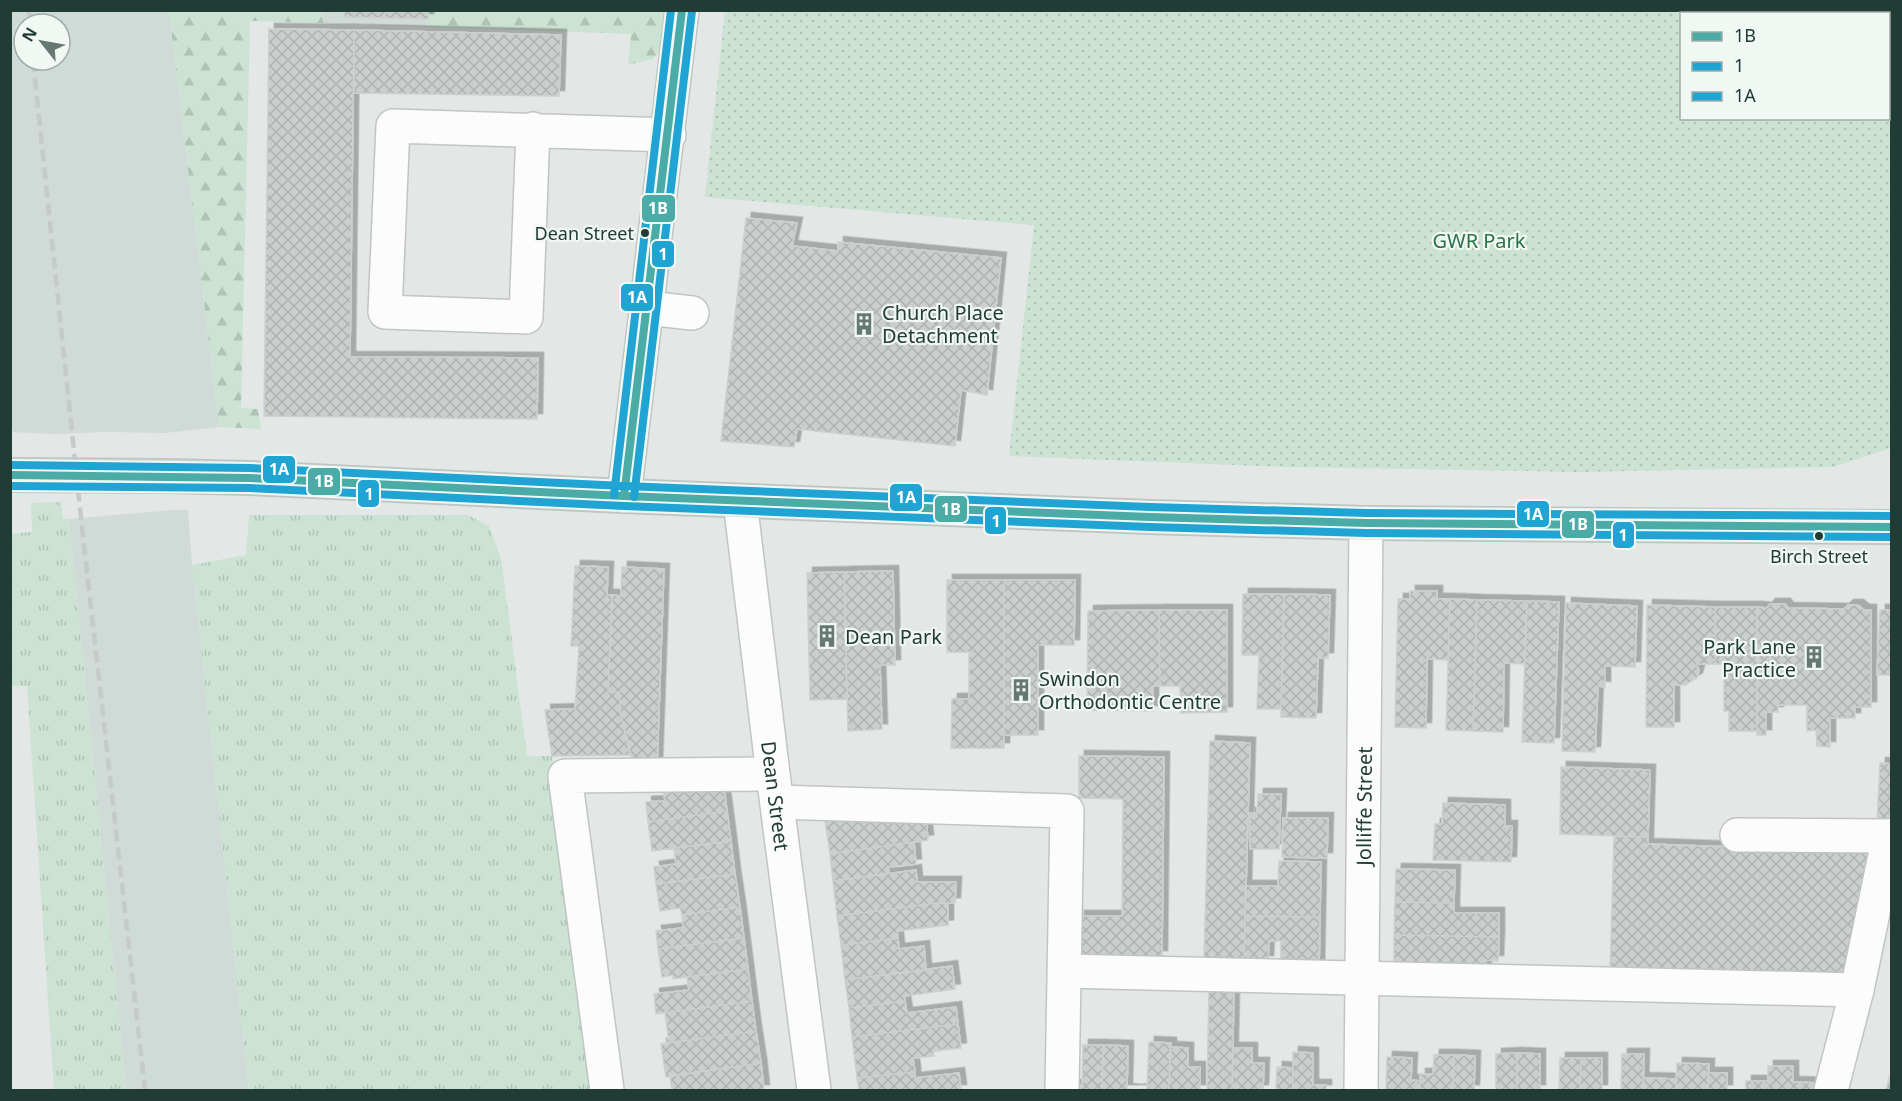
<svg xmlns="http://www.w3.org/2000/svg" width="1902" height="1101" font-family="'Noto Sans',sans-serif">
<defs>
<pattern id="grass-tufts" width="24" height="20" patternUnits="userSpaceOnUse" patternTransform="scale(1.5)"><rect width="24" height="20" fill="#cce2d3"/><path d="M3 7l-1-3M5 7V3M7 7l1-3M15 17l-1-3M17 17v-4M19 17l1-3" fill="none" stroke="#afc3b6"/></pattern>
<pattern id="forest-firs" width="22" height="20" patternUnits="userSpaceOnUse" patternTransform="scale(1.5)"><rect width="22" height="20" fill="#cce2d3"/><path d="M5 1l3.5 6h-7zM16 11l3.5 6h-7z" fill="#afc3b6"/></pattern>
<pattern id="park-dots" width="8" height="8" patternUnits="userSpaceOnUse" patternTransform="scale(1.5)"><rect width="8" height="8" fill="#cce2d3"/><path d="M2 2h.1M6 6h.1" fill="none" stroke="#afc3b6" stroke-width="1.8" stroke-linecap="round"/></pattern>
<pattern id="building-cross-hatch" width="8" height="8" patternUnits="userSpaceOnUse" patternTransform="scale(1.5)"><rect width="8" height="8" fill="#cacfcd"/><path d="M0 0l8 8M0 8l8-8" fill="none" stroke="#adb3b1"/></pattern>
<filter id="shadow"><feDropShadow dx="5.5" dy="-5.5" stdDeviation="0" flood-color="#0004"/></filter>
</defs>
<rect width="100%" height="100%" fill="#e3e8e6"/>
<path fill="#d0dad6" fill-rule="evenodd" d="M10 11H169L219 427 165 433 106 432 53 434 13 432 10 414ZM24 24H60V60H24Z
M323 11H431L426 17 427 27 323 23Z
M174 510H188L192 565 249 1090H126L69 519Z"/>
<path fill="url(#grass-tufts)" d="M61 502 63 519H69L126 1090H54L27 686H11L10 534 32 532 31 503Z
M249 515H468L489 526 501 558 527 756H552L598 1090H249L192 565 246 555Z"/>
<path fill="url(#forest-firs)" d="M431 10 674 11 662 48 653 59 628 65 631 34 427 27 426 17Z
M169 11H323V23L250 21 241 408 258 409 261 429 219 427Z"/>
<path fill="url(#park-dots)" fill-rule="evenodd" d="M725 11H1891V448L1833 467 1581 472 1286 467 1009 456 1034 225 705 197ZM1682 14H1888V118H1682Z"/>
<path fill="url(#building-cross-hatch)" stroke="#ccd1cf" stroke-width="1.5" filter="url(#shadow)" d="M344 10H385V18L344 17Z
M385 10H428V19L385 18Z
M269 29 354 30 350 357 538 358 537 419 264 416Z
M354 30 561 35 559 96 354 93Z
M746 218 797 223 792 246 838 251V242L1001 258 987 395 961 390 955 446 797 429 794 447 721 441Z
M575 566 608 567 607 595H612L608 692H620V711L631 755 552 756 545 710 575 709 579 646H571Z
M622 567 664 569 657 767H633L620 711V692H608L612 595 621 596Z
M893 571 895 665H880L882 729 848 731 844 572Z
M844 572 847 699 810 700 807 573Z
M947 580H1004V748H951L952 699H969V652H947Z
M1004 580H1075L1074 645H1038V735H1004Z
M1410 591H1437V599H1450L1448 660 1427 659 1426 728 1395 727 1398 599H1410Z
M1243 594H1284L1281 709H1257L1259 655H1242Z
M1284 594 1330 595 1328 658H1318L1316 718 1281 717Z
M1450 599 1477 600 1473 731 1446 730Z
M1477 600 1527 601 1525 664 1504 663 1503 732 1473 731Z
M1527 601 1559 602 1554 743 1522 742Z
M1566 603 1637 606 1635 667 1605 666V687L1598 686 1595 752 1562 751Z
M1770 604H1785L1788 608 1844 609 1848 605H1858L1864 610H1871V707H1855V718H1830V747L1817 746 1816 730 1807 731V705H1778V712H1766V735H1757V607L1767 608Z
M1647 605 1715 607V664H1696L1699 670 1697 678 1685 685H1674V727H1646Z
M1715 607H1757V731H1729V711H1724V664H1715Z
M1159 610H1227V712L1181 713 1180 686H1160Z
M1159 610 1160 686H1153V711L1087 710 1088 611Z
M1880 610H1892V675H1877Z
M1210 741 1250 743 1244 960 1204 959Z
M1079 756 1164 757 1162 956 1079 955V916H1122L1123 799 1079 798Z
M1880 763 1892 764V823H1877Z
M1561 767 1650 770 1648 837 1560 834Z
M662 780H723L727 811 648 822 646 802 665 801Z
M1258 794H1281L1279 849H1250V813H1257Z
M1443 803 1505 805V826H1512L1511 862 1433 860 1435 824H1442Z
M727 811 731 841 652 851 648 822Z
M824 814 926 818 928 840 830 854Z
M1283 818H1328L1327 858 1282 857Z
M1614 836 1648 837V844L1872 852 1842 981 1610 973Z
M731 841 735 874 656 884 654 867 676 864 674 848Z
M914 842 916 864 888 867 889 873 833 881 830 854Z
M1279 861 1321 862 1320 917 1245 916V886H1278Z
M1396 869 1455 870 1454 903 1395 902Z
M916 870 917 882H956L955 903H937L837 916 833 881Z
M735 874 740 907 682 915 680 908 660 911 656 884Z
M1395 902 1454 903V913H1499V937L1394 935Z
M937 903 948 904V925L897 931 898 938 841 945 837 916Z
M740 907 744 938 658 949 656 931 683 928 682 915Z
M1245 916 1320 917 1319 970 1281 969V941H1269L1268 961 1244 960Z
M1394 935 1499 937 1498 961 1486 960V969L1394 967Z
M744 938 748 969 673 979V975L662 977 658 949Z
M898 938 899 949 924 946 926 970 845 980 841 945Z
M952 966 955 989 905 996V1001L849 1008 845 980Z
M748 969 752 1001 656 1014 654 994 689 990 687 977Z
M1209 987 1234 988 1232 1090H1200H1207Z
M752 1001 756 1031 669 1043 665 1013Z
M905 1001 907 1013 956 1007 958 1024 852 1037 849 1008Z
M958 1024 961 1048 933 1051 934 1056 913 1058 915 1072 857 1078 852 1037Z
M756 1031 761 1063 666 1077 661 1044Z
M1149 1042 1171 1043 1169 1090H1136L1147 1089Z
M1083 1045H1103L1102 1090H1067V1085H1082Z
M1103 1045 1128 1046 1127 1089 1136 1090H1102Z
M1170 1047 1188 1048V1067H1200V1090H1169Z
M1233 1048H1252V1063H1264L1263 1090H1232Z
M1293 1052 1313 1053V1085H1326V1090H1293Z
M1517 1053V1090H1496V1054Z
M1517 1053 1540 1054V1090H1517Z
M1622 1054H1644L1643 1090H1621Z
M1434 1055H1454L1453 1090H1420V1074H1433Z
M1454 1055 1475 1056 1474 1090H1453Z
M1387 1057 1412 1058 1411 1080 1420 1081V1090H1386Z
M1560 1058H1581L1580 1090H1559Z
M1581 1058H1602V1090H1580Z
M761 1063 764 1090H672L670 1076Z
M1677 1063 1709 1064 1708 1090H1676Z
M1768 1066H1793V1082L1818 1083 1817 1090H1768Z
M1277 1067 1293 1068V1090H1276Z
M915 1072V1078L959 1073 961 1090H859L857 1078Z
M1708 1073H1727V1090H1708Z
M1890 1075H1892V1090H1886Z
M1644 1078 1676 1079V1090H1643Z
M1746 1081H1768V1090H1746Z"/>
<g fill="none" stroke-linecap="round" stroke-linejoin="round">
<g stroke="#c0c5c3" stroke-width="36">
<g id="minor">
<path d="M533 129 526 317 385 312 393 126 669 135"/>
<path d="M647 308 692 313"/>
<path d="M624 496 682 10"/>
<path id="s1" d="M740 501 773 774 814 1090"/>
<path d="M777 802 1067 811 1062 1090"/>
<path d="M1737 835 1889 836"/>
<path d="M1065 971 1857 990 1889 836H1892"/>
<path d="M607 1090 565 776 773 774"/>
<path id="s2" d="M1361 1090 1366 523"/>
<path d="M1831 1090 1857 990"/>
</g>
</g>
<g stroke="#bcc5c2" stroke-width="36">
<path id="major" d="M10 475 166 476 249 478 624 496 1150 517 1366 523 1892 527"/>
</g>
<use href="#minor" stroke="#fbfcfb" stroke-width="33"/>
<use href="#major" stroke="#cdd4d2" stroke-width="33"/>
<path stroke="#c6cac9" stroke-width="4.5" stroke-dasharray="12 6" stroke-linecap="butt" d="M29 10 30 24
M33 60 81 518 145 1090"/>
<g stroke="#f1f8f4" stroke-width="12">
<path id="bus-1" d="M10 475 249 478 624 496 1150 517 1366 523 1892 527
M624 496 682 10"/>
</g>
<g stroke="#f1f8f4" stroke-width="12">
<path id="bus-2" d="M10 486 249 488 624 506 1150 527 1366 533 1892 537
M634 497 692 11"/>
</g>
<g stroke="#f1f8f4" stroke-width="12">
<path id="bus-3" d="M10 465 249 468 624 486 1150 507 1366 513 1892 516
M614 495 671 10"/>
</g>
<use href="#bus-1" stroke="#4baba6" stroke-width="8"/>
<use href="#bus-2" stroke="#1fa4d3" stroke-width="8"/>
<use href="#bus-3" stroke="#1fa4d3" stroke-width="8"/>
</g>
<defs>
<g id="building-bare" transform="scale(1.8)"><path d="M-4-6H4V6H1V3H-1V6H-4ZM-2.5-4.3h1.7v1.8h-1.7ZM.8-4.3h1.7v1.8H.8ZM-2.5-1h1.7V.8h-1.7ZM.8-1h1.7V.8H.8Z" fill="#657872" stroke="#f1f8f4" stroke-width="2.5" paint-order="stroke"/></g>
</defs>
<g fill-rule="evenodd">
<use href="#building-bare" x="864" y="324"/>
<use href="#building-bare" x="827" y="636"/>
<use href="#building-bare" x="1814" y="657"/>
<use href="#building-bare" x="1021" y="690"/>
</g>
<g fill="#213c34" stroke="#f1f8f4" stroke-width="2">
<circle cx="645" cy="233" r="5"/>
<circle cx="1819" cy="536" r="5"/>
</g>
<g text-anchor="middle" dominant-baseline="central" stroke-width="4.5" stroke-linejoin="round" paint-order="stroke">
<g font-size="18" fill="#213c34" stroke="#f1f8f4" text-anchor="end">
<text x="634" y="233">Dean Street</text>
<text x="1819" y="556" text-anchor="middle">Birch Street</text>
</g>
<g font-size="20" fill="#2b7247" stroke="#f1f8f4">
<text x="1479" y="240">GWR Park</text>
</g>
<g font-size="20" fill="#213c34" stroke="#f1f8f4" text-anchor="start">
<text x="882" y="312">Church Place<tspan x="882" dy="23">Detachment</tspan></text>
<text x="845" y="636">Dean Park</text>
<text x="1796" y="646" text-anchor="end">Park Lane<tspan x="1796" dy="23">Practice</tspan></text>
<text x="1039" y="678">Swindon<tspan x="1039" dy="23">Orthodontic Centre</tspan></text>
</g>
<g font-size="20" fill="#213c34" stroke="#f1f8f4">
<text stroke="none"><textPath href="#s1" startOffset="297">Dean Street</textPath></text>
<text stroke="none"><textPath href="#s2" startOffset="284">Jolliffe Street</textPath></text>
</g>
</g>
<g stroke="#f1f8f4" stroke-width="2">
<rect x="641" y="194" width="35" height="29" rx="6" fill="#4baba6"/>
<rect x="651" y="240" width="24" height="28" rx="6" fill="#1fa4d3"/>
<rect x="620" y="283" width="34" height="29" rx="6" fill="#1fa4d3"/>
<rect x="262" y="455" width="34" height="29" rx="6" fill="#1fa4d3"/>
<rect x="307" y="467" width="34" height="29" rx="6" fill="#4baba6"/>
<rect x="357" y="479" width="23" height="29" rx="6" fill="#1fa4d3"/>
<rect x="889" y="483" width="34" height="29" rx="6" fill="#1fa4d3"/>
<rect x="934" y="495" width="34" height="28" rx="6" fill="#4baba6"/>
<rect x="1516" y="500" width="34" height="28" rx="6" fill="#1fa4d3"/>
<rect x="984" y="506" width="23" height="29" rx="6" fill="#1fa4d3"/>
<rect x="1561" y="510" width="34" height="29" rx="6" fill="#4baba6"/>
<rect x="1612" y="521" width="23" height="28" rx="6" fill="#1fa4d3"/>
</g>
<g font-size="16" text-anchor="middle" font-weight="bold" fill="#fff">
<text x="658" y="214">1B</text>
<text x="663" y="260">1</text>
<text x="637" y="303">1A</text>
<text x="279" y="475">1A</text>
<text x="324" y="487">1B</text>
<text x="369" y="500">1</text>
<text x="906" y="503">1A</text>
<text x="951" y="515">1B</text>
<text x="1533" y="520">1A</text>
<text x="996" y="527">1</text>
<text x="1578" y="530">1B</text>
<text x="1623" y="541">1</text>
</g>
<rect width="1902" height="1101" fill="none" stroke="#213c34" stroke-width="24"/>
<rect x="1680" y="12" width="210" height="108" fill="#f1f8f4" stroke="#9eada7" stroke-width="1.5"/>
<rect x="1692" y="32" width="30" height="9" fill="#4baba6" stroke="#9eada7" stroke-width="1.5"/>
<text x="1734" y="42" font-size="18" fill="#213c34">1B</text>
<rect x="1692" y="62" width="30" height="9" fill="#1fa4d3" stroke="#9eada7" stroke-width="1.5"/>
<text x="1734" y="72" font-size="18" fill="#213c34">1</text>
<rect x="1692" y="92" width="30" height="9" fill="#1fa4d3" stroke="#9eada7" stroke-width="1.5"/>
<text x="1734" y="102" font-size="18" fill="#213c34">1A</text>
<g transform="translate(42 42) rotate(301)"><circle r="28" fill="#f1f8f4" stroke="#9eada7" stroke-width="1.5"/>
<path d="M0-4.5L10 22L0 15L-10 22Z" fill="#657872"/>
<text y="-9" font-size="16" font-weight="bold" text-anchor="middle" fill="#213c34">N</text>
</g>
</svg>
